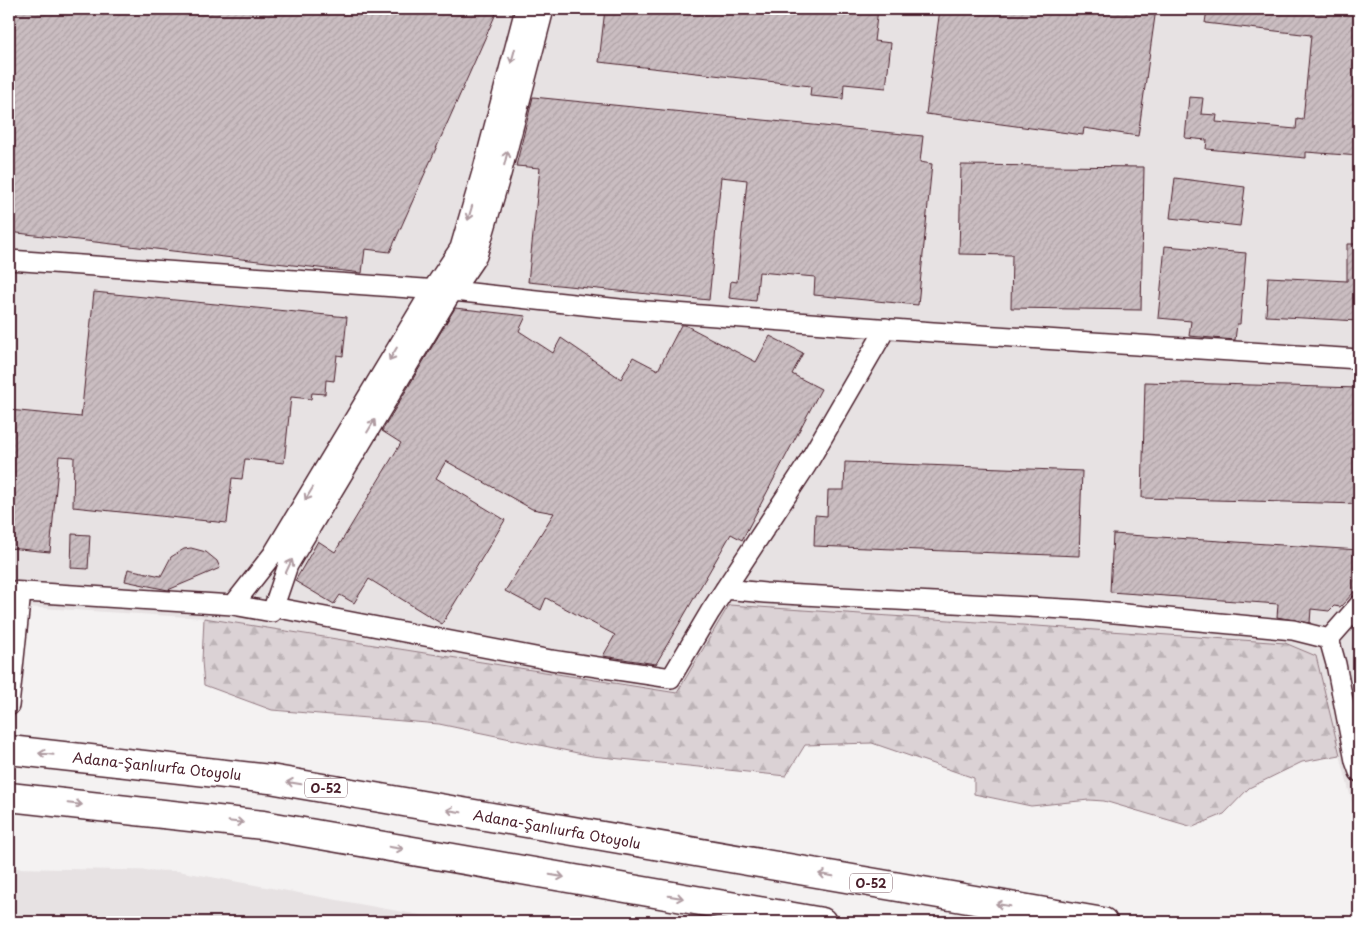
<svg xmlns="http://www.w3.org/2000/svg" width="1368" height="931" font-family="'Playpen Sans',sans-serif">
<defs>
<pattern id="forest-firs" width="22" height="20" patternUnits="userSpaceOnUse" patternTransform="scale(1.25)"><rect width="22" height="20" fill="#dbd2d5"/><path d="M5 1l3.5 6h-7zM16 11l3.5 6h-7z" fill="#bdb4b7"/></pattern>
<pattern id="building-hatch" width="6" height="6" patternUnits="userSpaceOnUse" patternTransform="scale(1.25)"><rect width="6" height="6" fill="#cabdc1"/><path d="M-1 1l2-2M0 6l6-6M5 7l2-2" fill="none" stroke="#afa2a6"/></pattern>
</defs>
<rect width="100%" height="100%" fill="#f4f2f2"/>
<filter id="ink" filterUnits="userSpaceOnUse"><feTurbulence type="fractalNoise" baseFrequency=".02" numOctaves="2"/><feDisplacementMap in="SourceGraphic" scale="10" xChannelSelector="R" yChannelSelector="G"/><feConvolveMatrix kernelMatrix="1 2 1 2 8 2 1 2 1" color-interpolation-filters="sRGB"/></filter>
<g filter="url(#ink)">
<path fill="#e7e2e3" d="M9 9H1359V824L1357 823 1316 657 729 605 677 693 204 618 9 606Z
M9 868 178 871 458 922H9Z"/>
<path fill="url(#forest-firs)" stroke="#927880" d="M729 605 1285 643 1316 656 1340 755 1302 762 1249 788 1224 814 1193 827 1104 801 1089 800 1031 806 974 794V778L872 743 805 745 786 776 592 756 439 724 272 710 204 685 202 661 204 618 677 693Z"/>
<path fill="url(#building-hatch)" stroke="#4a1f2b" d="M9 9H498L390 252 365 249 362 273 9 232Z
M605 9H878L874 41 891 43 886 88 844 84 843 99 810 96 811 86 599 62Z
M940 9H1156L1138 136 1084 128 1083 135 926 114Z
M1207 9H1345L1359 11V156L1306 152V158L1206 149 1207 140 1185 138 1189 97 1203 98 1201 114 1217 115 1216 122 1296 129 1297 119 1303 120 1311 35 1205 23Z
M533 97 923 136 920 162 932 164 918 305 814 295 815 277 759 272 756 301 729 298 731 281 737 282 747 180 721 177 709 300 528 282 540 168 516 166Z
M961 165 1144 167 1141 310 1011 308 1012 255 959 254Z
M1175 178 1245 187 1240 226 1170 218Z
M1347 244H1359V321L1266 316 1268 277 1347 281Z
M1165 246 1246 253 1240 324H1237L1235 340 1189 336 1191 321 1158 318Z
M94 292 347 317 343 356 337 355 334 381 326 380 325 394 312 393 311 399 291 397 284 463 245 459 242 479 232 478 227 523 73 507 74 457 59 456 50 552 9 548V410L81 417Z
M455 308 526 316 519 331 553 353 561 338 621 379 633 357 658 370 681 325H685L756 362 770 336 803 353 792 374 821 389 742 540 731 534 656 664 603 656 615 635 546 598 541 610 505 591 554 513 532 509 446 461 436 478 505 520 442 624 369 579 354 603 340 595 334 604 295 581 318 541 335 552 401 443 382 431Z
M1145 382 1359 388V504L1142 498Z
M845 462 1082 471 1079 556 814 546 815 515 827 516 828 490H844Z
M72 534 90 535 88 569 71 568Z
M1113 534 1359 550V587L1340 607 1334 606 1329 611 1311 609 1310 623 1277 617 1278 604 1110 592Z
M191 548 206 552 217 561 220 568 168 590 125 581 128 569 161 576 171 557 184 549Z"/>
<g fill="none" stroke-linecap="round" stroke-linejoin="round">
<g stroke="#4a1f2b" stroke-width="22">
<path id="minor" d="M9 260 453 291 620 309 933 332 1359 359
M725 589 765 593 1083 610 1293 630 1329 639
M9 591 233 605 272 612 288 565 447 300 477 256 501 174 544 9
M233 605 273 554 432 290 460 248 483 169 525 9
M273 607 551 660 671 678 710 612 806 466 886 328
M1329 639 1336 664 1355 761 1359 772
M1329 639 1359 605
M9 706 21 592"/>
</g>
<g stroke="#4a1f2b" stroke-width="31">
<path id="highway" d="M9 750 270 779 1103 922
M9 797 263 825 822 922"/>
</g>
<use href="#minor" stroke="#fff" stroke-width="19"/>
<use href="#highway" stroke="#fff" stroke-width="28"/>
</g>
<defs><path id="oneway-shaft" d="M-6 0H5M1.5-3L5.5 0L1.5 3" fill="none" stroke-width="1.6" stroke-linecap="round" stroke-linejoin="round" transform="scale(1.25)"/></defs>
<g stroke="#ae9aa0">
<use href="#oneway-shaft" transform="translate(513 56) rotate(105)"/>
<use href="#oneway-shaft" transform="translate(506 158) rotate(-76)"/>
<use href="#oneway-shaft" transform="translate(470 213) rotate(107)"/>
<use href="#oneway-shaft" transform="translate(393 354) rotate(121)"/>
<use href="#oneway-shaft" transform="translate(371 426) rotate(-59)"/>
<use href="#oneway-shaft" transform="translate(309 494) rotate(121)"/>
<use href="#oneway-shaft" transform="translate(289 566) rotate(-65)"/>
<use href="#oneway-shaft" transform="translate(46 754) rotate(-174)"/>
<use href="#oneway-shaft" transform="translate(294 783) rotate(-170)"/>
<use href="#oneway-shaft" transform="translate(75 804) rotate(6)"/>
<use href="#oneway-shaft" transform="translate(454 811) rotate(-170)"/>
<use href="#oneway-shaft" transform="translate(236 822) rotate(6)"/>
<use href="#oneway-shaft" transform="translate(396 848) rotate(10)"/>
<use href="#oneway-shaft" transform="translate(826 875) rotate(-170)"/>
<use href="#oneway-shaft" transform="translate(557 876) rotate(10)"/>
<use href="#oneway-shaft" transform="translate(676 897) rotate(10)"/>
<use href="#oneway-shaft" transform="translate(1003 905) rotate(-170)"/>
</g>
</g>
<g text-anchor="middle" dominant-baseline="central" stroke-width="4" stroke-linejoin="round" paint-order="stroke">
<g fill="#fff" stroke="#80626b" stroke-width="1">
<rect x="305" y="778.5" width="42" height="19" rx="4"/>
<rect x="850" y="873.5" width="42" height="19" rx="4"/>
</g>
<g font-size="12" font-weight="bold" fill="#4a1f2b">
<text x="326" y="788">O-52</text>
<text x="871" y="883">O-52</text>
</g>
<g font-size="14" fill="#4a1f2b" stroke="#fff">
<text transform="translate(157 766) rotate(6)">Adana-Şanlıurfa Otoyolu</text>
<text transform="translate(557 829) rotate(10)">Adana-Şanlıurfa Otoyolu</text>
</g>
</g>
<rect width="1368" height="931" fill="none" stroke="#fff" stroke-width="30"/>
<rect x="15" y="15" width="1338" height="901" fill="none" stroke="#4a1f2b" stroke-width="2" filter="url(#ink)"/>
</svg>
